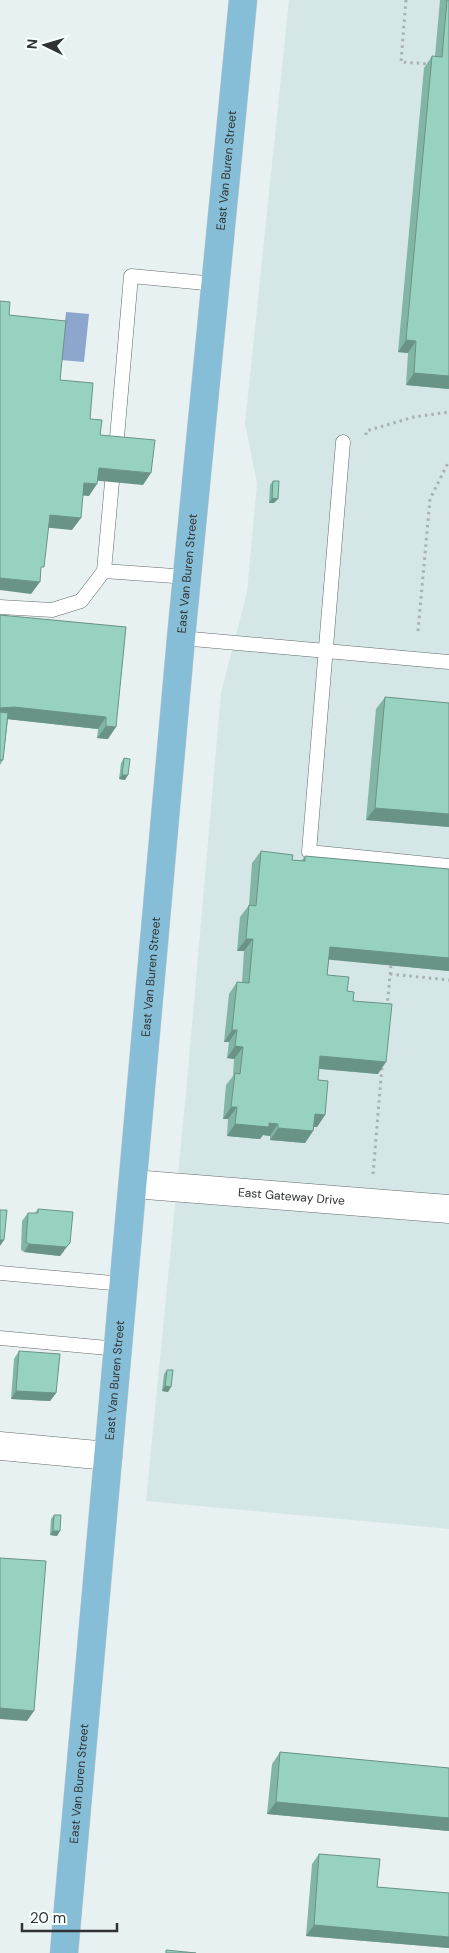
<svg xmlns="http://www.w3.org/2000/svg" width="449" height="1953" font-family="'DM Sans',sans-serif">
<rect width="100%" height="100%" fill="#e8f1f1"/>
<path fill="#d5e6e7" d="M289 0H449V1529L146 1501 186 1093 221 693 247 592 257 484 245 424Z"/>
<path fill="#8da6ce" d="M66 312 89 314 84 362 61 360Z"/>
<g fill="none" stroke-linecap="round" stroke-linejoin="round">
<g stroke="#636a6b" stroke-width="15">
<path id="lane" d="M343 442 309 852 449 866
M116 449 131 276 216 284
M104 571 188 577
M0 607 52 610 81 601 104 571 112 482
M181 638 449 662
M0 1273 124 1284
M0 1338 118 1349"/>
</g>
<g stroke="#636a6b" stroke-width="29">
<g id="street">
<path id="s1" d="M133 1184 449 1209"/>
<path d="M0 1446 108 1456"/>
</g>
</g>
<g stroke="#cdcece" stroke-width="29">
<g id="primary">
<path id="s2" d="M64 1953 181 638 243 0"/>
</g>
</g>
<path stroke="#aab1b1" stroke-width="3" stroke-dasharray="2.5 4" stroke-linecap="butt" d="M406 0 401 62 430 64
M366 435V431L414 417 449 412
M418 631 430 499 449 461
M390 974 449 980
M387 1007 391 965
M373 1174 382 1066"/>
<use href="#lane" stroke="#fff" stroke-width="14"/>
<use href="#street" stroke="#fff" stroke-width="28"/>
<use href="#primary" stroke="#86bed7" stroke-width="28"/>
</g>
<path fill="#82b5a6" d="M440 0H449V389L406 385 408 353 398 352 424 68 432 56H435Z
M273 481 274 503H269L270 485Z
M0 615 126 627 108 739 97 738 98 729 8 719 3 760 0 765Z
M385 697 449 703V827L366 820 376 709Z
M124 758 125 780 119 779 121 763Z
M261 851 292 860H302L305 856 449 869V971L329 959 327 975 347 991 353 1001 378 1074 319 1069 318 1080 325 1115 317 1127H314L313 1131 305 1143 270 1140V1136L263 1135 260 1139 227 1136 228 1119H223L226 1085 233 1076 234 1059 227 1058 229 1042H224L229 994 237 982H242L244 951H237L240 917 249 905 252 863Z
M38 1209 64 1251 60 1256 24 1252 21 1250 22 1221 28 1213H35Z
M19 1351 56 1393 50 1401 11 1399 14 1359Z
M167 1370 168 1392 162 1391 164 1374Z
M54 1515 57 1536 50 1535 51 1519Z
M280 1752 449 1768V1831L267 1814 272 1764Z
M319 1854 377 1887 449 1893V1948L306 1936 312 1864Z"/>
<path fill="#6a9387" d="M406 340 416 341 408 353 398 352Z
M414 373 449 376V389L406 385Z
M99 468 151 473 143 485 90 480Z
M84 483 97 484 89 496 76 495Z
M272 498 278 499 274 503H269Z
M50 515 81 518 72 530 41 527Z
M0 578 40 582 31 594 0 590Z
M14 707 106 717 98 729 6 719H0V708Z
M106 726 116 727 108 739 97 738Z
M122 775H128L125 780 119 779Z
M375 808 449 814V827L366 820Z
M246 939H253L244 951H237Z
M330 947 449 958V971L322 959Z
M232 1030H237L229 1042H224Z
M235 1046 243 1047 234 1059 227 1058Z
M320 1056 386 1062 378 1074 312 1068Z
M231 1107H237L228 1119H223Z
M315 1114 325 1115 317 1127 306 1126Z
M269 1123 278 1124 270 1136 263 1135 260 1139 227 1136 235 1124Z
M278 1128 313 1131 305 1143 270 1140Z
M0 1240H4L0 1246Z
M70 1243 60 1256 24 1252 29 1244Z
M165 1386 171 1387 168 1392 162 1391Z
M16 1391 56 1393 50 1401 11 1399Z
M53 1531H60L57 1536 50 1535Z
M0 1708 34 1711 27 1721 0 1719Z
M276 1802 449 1818V1831L267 1814Z
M314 1925 449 1937V1948L306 1936Z"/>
<path fill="#97d2c1" stroke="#6a9387" d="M447 0H449V376L414 373 416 341 406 340 432 56 442 57Z
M0 301 10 302 9 315 66 321 60 380 93 383 90 419 102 420 100 435 155 440 151 473 99 468 97 484 84 483 81 518 50 515 44 567H41L40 582 0 578Z
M273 481H279L278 499 272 498Z
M0 615 126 627 116 727 106 726V717L14 707 0 708Z
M385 697 449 703V814L375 808Z
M0 712 8 713 3 760H0Z
M124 758 130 759 128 775H122Z
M261 851 293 855 292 860 305 861V856L449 869V958L330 947 327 975 349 977 347 991 354 992 353 1001 392 1004 386 1062 320 1056 318 1080 328 1081 325 1115 315 1114 313 1131 278 1128V1124L269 1123V1127L235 1124 237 1107H231L235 1073 240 1074 243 1047 235 1046 237 1030H232L237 982 249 983 253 939H246L249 905 256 906Z
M38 1209 73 1212 70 1243 66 1247 29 1244 26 1242 28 1213H38Z
M0 1210H7L4 1240H0Z
M19 1351 60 1354 56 1393 16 1391Z
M167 1370H173L171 1387 165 1386Z
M54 1515H61L60 1531H53Z
M0 1558 46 1561 34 1711 0 1708Z
M280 1752 449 1768V1818L276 1802Z
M319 1854 380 1859 377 1887 449 1893V1937L314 1925Z
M166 1950 196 1953H166Z"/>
<g text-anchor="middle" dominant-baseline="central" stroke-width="5" stroke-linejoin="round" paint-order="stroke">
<g font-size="12" fill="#303333" stroke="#f6feff">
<text stroke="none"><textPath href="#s2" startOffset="1790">East Van Buren Street</textPath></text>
<text stroke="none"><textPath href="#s2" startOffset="1385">East Van Buren Street</textPath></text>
<text stroke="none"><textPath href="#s2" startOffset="980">East Van Buren Street</textPath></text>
<text stroke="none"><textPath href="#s1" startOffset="159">East Gateway Drive</textPath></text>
<text stroke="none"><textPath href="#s2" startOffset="575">East Van Buren Street</textPath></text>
<text stroke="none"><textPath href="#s2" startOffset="170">East Van Buren Street</textPath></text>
</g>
</g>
<g transform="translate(45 45) rotate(275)" stroke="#f6feff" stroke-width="4" paint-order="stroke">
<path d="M0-4L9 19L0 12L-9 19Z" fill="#303333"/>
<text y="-8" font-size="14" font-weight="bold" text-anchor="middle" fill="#303333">N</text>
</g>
<path d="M22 1923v8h95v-8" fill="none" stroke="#303333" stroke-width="2.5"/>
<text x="30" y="1923" font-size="15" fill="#303333" stroke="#f6feff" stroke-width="4" paint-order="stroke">20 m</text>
</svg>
